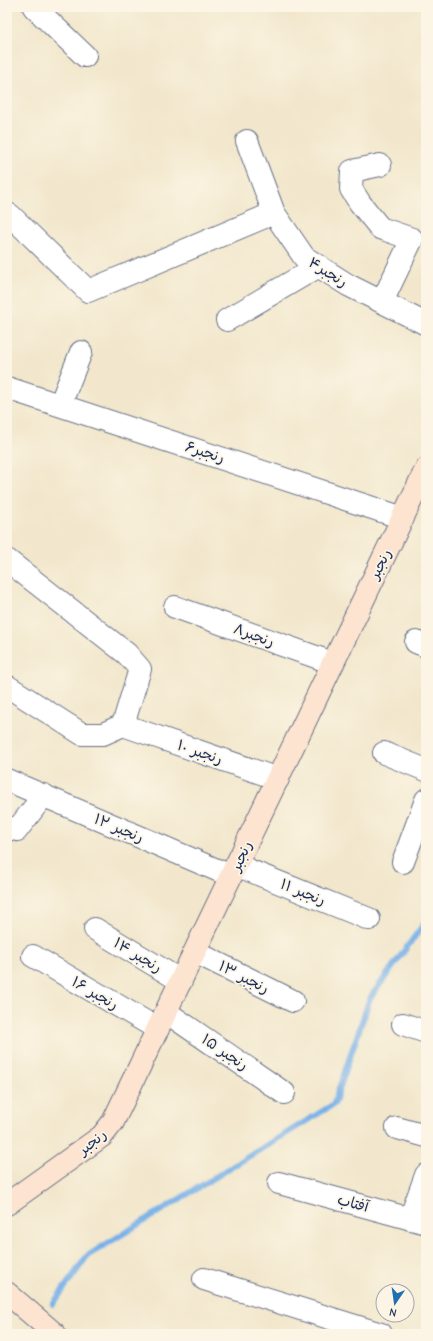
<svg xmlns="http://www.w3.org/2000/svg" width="433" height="1341" font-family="'Comic Neue','Playpen Sans Arabic',sans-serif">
<rect width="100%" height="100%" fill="#fcf5e5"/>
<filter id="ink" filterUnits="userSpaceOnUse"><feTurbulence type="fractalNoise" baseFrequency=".025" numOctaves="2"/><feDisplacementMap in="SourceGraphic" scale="8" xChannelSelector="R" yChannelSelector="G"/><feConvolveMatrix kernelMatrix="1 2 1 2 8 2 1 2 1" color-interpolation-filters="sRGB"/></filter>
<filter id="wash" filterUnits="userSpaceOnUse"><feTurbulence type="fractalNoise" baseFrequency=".012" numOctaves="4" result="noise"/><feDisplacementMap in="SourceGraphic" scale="16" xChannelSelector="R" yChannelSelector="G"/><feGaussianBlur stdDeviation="0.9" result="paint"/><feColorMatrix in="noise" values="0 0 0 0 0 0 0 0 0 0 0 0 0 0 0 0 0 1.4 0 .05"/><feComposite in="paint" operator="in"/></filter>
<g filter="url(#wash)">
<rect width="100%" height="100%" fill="#f2e7cc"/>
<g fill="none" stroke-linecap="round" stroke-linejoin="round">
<path stroke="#78b1e8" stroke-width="6" d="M53 1304 87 1256 334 1104 370 998 426 921"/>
</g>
</g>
<g filter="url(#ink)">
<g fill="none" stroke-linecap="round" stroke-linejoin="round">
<g stroke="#666f84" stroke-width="24">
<path id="street" d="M34 7 85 56
M247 141 274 213 304 257 348 285 426 324
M380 165 352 171 351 189 360 203 380 228 412 239 382 302
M7 214 10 215 88 291 274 213
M227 320 319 266
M7 388 403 518
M60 405 81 352
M7 560 127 654 140 669 123 725 103 734H82L7 686
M175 607 333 663
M416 642 426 646
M123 725 278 779
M384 753 426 770
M7 780 231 876
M7 827 17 830 44 795
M403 862 426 800
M236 865 369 919
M95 929 181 981
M195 952 293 1001
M33 956 158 1029
M166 1012 284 1093
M403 1024 426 1032
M397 1128 426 1136
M279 1183 426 1223
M410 1219 426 1175
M204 1279 381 1334"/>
</g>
<g stroke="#666f84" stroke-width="24">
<path id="secondary" d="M7 1204 102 1136 113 1122 426 469
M7 1293 55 1334"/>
</g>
<use href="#street" stroke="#fff" stroke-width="22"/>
<use href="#secondary" stroke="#fde4d1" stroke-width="22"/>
</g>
</g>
<g text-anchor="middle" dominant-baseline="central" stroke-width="3.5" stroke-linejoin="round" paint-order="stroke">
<g font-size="15" fill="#1b2f5e" stroke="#fcf5e5">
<text transform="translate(328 272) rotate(32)">رنجبر۴</text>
<text transform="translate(205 452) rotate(18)">رنجبر۶</text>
<text transform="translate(380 564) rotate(-64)">رنجبر</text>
<text transform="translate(254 635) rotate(20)">رنجبر۸</text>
<text transform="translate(200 752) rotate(19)">رنجبر ۱۰</text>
<text transform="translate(119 828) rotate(23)">رنجبر ۱۲</text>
<text transform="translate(241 856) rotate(-65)">رنجبر</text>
<text transform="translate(303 892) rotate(22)">رنجبر ۱۱</text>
<text transform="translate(138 955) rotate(31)">رنجبر ۱۴</text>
<text transform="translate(244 977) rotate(27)">رنجبر ۱۳</text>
<text transform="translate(95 993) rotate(30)">رنجبر ۱۶</text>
<text transform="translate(225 1052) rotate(34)">رنجبر ۱۵</text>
<text transform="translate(92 1142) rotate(-39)">رنجبر</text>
<text transform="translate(353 1203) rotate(15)">آفتاب</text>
</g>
</g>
<rect width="433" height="1341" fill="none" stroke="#fcf5e5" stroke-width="24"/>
<g transform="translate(395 1303) rotate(193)"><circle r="19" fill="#fcf5e5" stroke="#a2a6af"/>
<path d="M0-3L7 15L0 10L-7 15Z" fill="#1f6fb2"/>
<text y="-6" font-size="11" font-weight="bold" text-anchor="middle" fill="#1b2f5e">N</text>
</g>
</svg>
